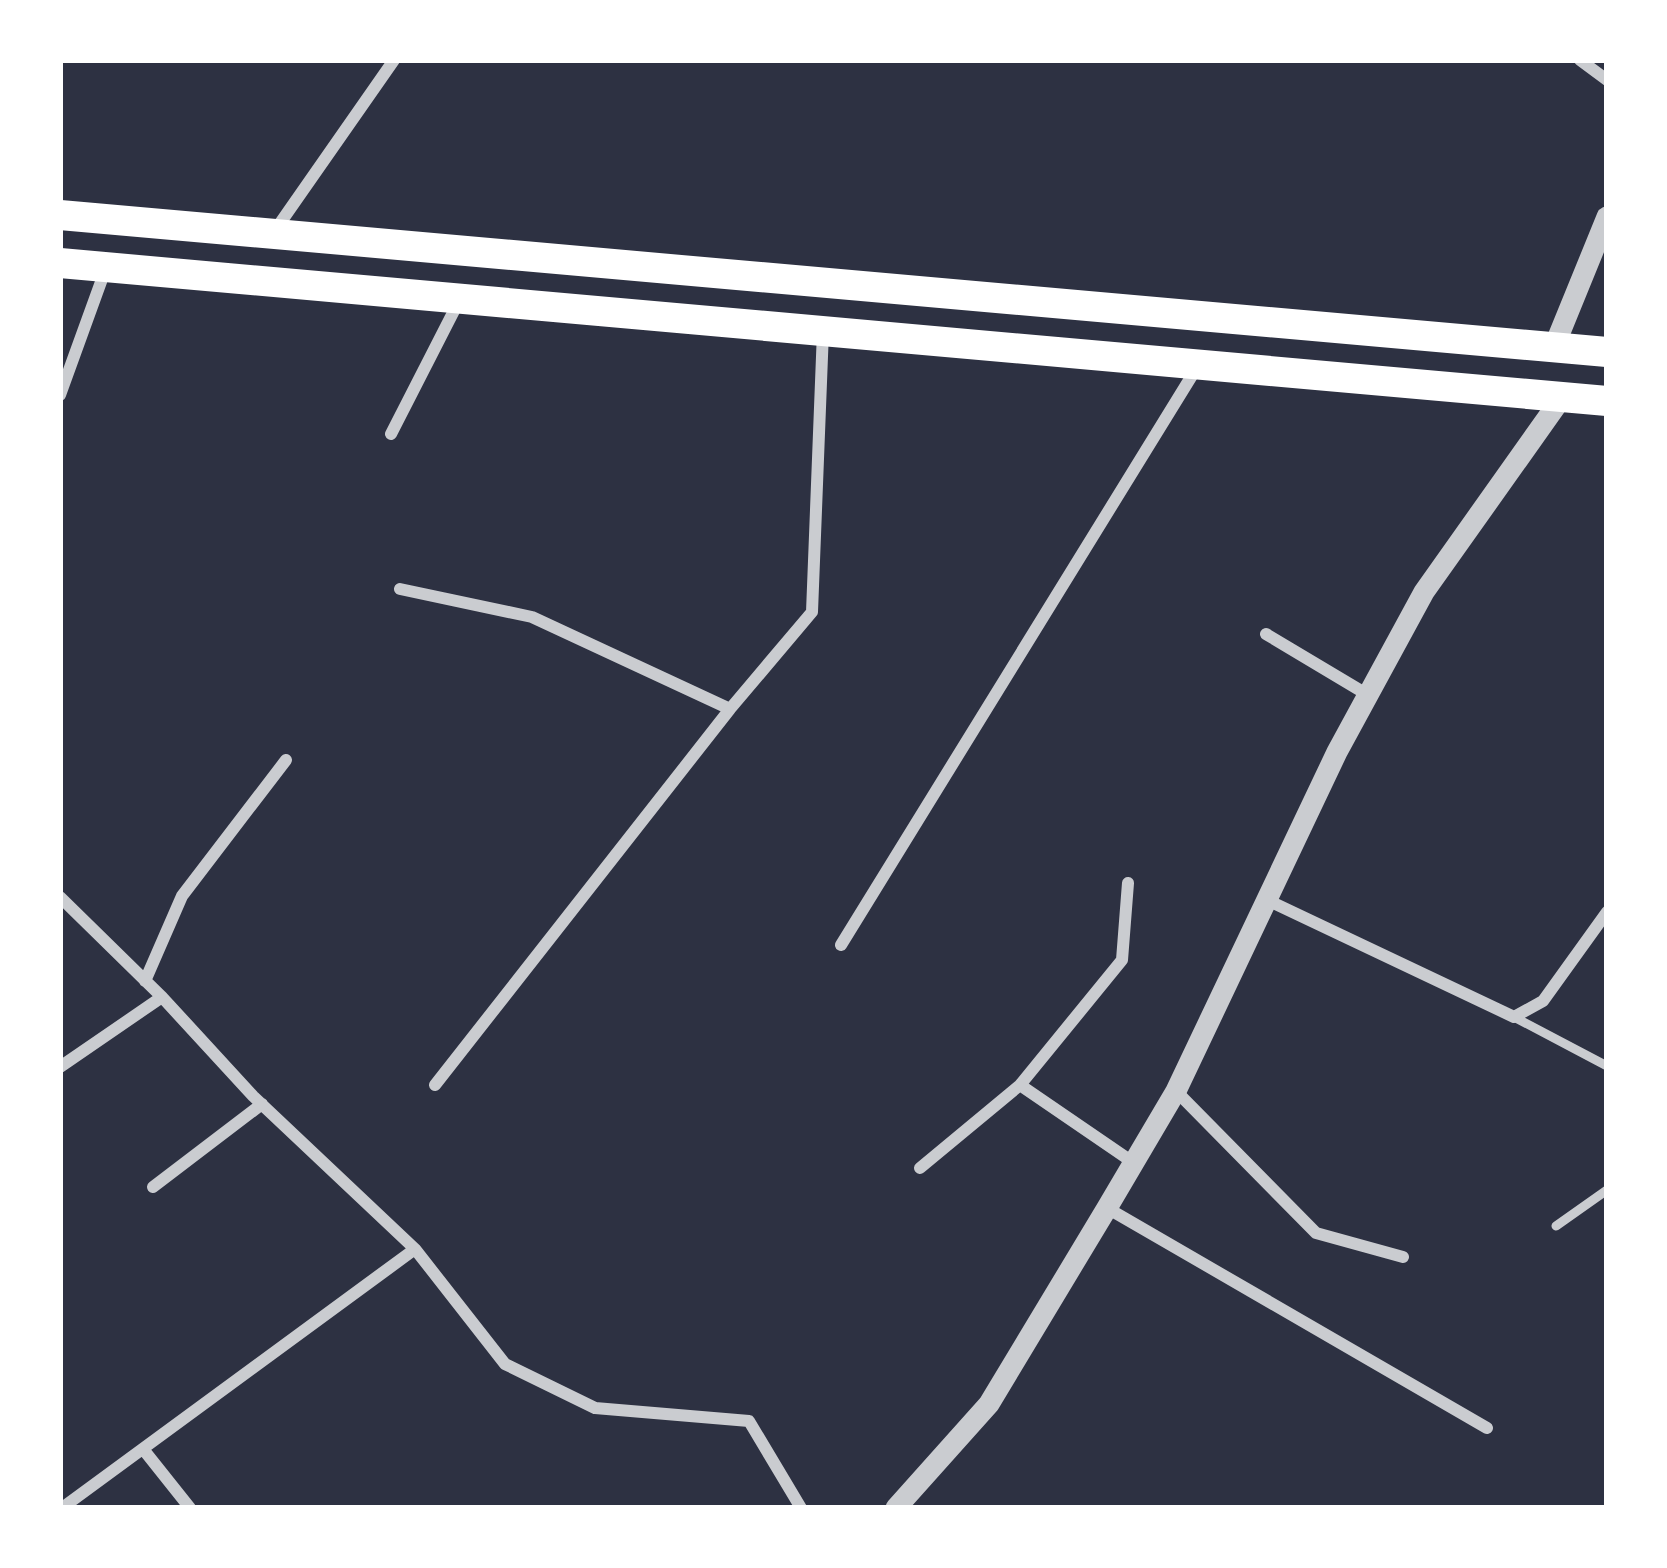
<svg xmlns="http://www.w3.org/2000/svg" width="1667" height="1568" font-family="Cabin,sans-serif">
<rect width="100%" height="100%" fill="#2d3142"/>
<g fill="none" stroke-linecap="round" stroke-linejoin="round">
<path stroke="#caccd0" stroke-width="9" d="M1514 1017 1607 1066
M1556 1226 1607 1190"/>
<path stroke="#caccd0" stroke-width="12" d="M1580 60 1607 80
M276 229 394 60
M60 395 106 268
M391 434 460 299
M400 589 532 617 730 709 812 612 823 331
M1266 634 1368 695
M1128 883 1122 960 1020 1085 1134 1163
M60 897 162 997 253 1096 415 1249 505 1364 595 1408 749 1421 801 1508
M1267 900 1514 1017 1543 1001 1607 912
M841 945 1196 369
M145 981 182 896 286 760
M60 1067 162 997
M435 1085 730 709
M1176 1091 1316 1233 1403 1257
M920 1168 1020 1085
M153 1187 262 1104
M1107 1208 1487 1428
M143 1449 190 1508
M62 1508 415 1249"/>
<path stroke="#caccd0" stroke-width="21" d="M1554 347 1607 217
M896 1508 989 1404 1107 1208 1176 1091 1337 752 1424 592 1563 396"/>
<path stroke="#fff" stroke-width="30" d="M60 215 1607 352
M60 263 1607 401"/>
</g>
<rect width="1667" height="1568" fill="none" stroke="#ffffff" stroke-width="126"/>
</svg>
